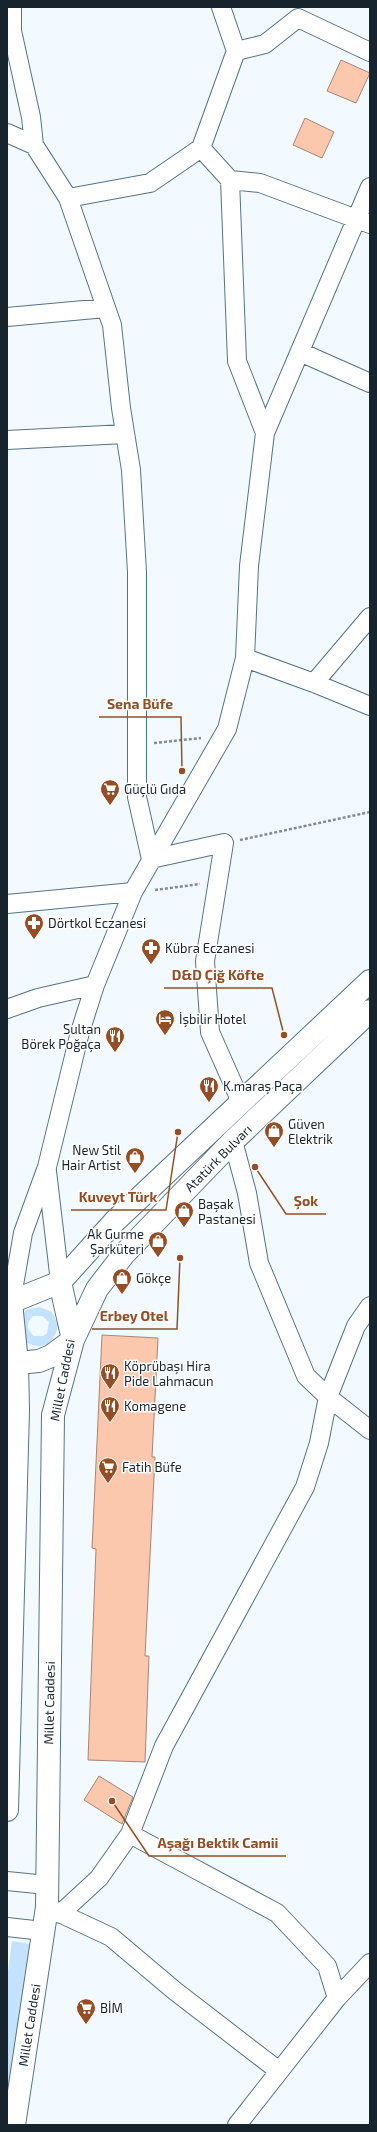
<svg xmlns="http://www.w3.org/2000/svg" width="377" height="2132" font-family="'Exo 2',sans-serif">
<rect width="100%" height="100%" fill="#f3faff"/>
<path fill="#c4e2fb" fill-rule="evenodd" d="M39 1307 52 1312 58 1325C55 1344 40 1352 24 1341L21 1316 26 1310ZM33 1316H42L49 1322 47 1333 43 1336H34C26 1330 26 1323 33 1316Z
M12 1941 30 1944 7 2098V1979Z"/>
<path fill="#fbc8ae" stroke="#a68675" d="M341 60 370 73 356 103 327 91Z
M305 118 334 132 322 158 293 145Z
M102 1335 158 1338 152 1457H155L145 1656H149L145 1762 88 1760 96 1549 92 1548Z
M99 1776 133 1797 122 1824 84 1800Z"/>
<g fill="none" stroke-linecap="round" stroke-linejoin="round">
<g stroke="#567288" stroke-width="20">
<path id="minor" d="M12 7V31L31 117 34 145 68 198 112 325 121 408 131 470 137 572V797L151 859
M236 51 265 44 298 18 370 52
M7 133 34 145
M201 148 230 180 237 361 265 433
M230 180 260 183 370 224
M68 198 150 183 201 148 236 51 221 7
M7 317 106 308
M300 352 370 383
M7 440 125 434
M245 658 314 683 370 706
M314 683 370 617
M151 859 224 843 205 961 210 1032 241 1102
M7 904 133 892
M7 1009 38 998 95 985
M233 1141 247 1193 259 1263 306 1376 328 1397 370 1430
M47 1171 60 1282
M11 1302 23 1233 47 1167 80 1032 95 985 133 892 227 729 245 658 249 566 265 433 370 187
M130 1834 277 1913 327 1966 337 1998
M7 1881 47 1885
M51 1909 111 1937 175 1991 279 2071
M60 1914 99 1878 130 1834 164 1746 305 1487 319 1443 328 1397 356 1326 370 1306
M7 1927 43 1931
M237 2125 337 1998 370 1963"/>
</g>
<g stroke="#567288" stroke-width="24">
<path id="primary" d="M17 1363 39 1361 51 1356 73 1340 97 1289 124 1254 233 1141 370 1011
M7 1810 18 1410 17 1363 11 1302 60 1282 115 1221 370 981
M14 2125 47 1907 53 1415 73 1340 60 1282"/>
</g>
<path stroke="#828c93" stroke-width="2.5" stroke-dasharray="3 2" stroke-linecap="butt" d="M154 743 201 738
M240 840 370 812
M155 890 200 884"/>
<use href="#minor" stroke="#fff" stroke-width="18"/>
<use href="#primary" stroke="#fff" stroke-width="22"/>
</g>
<defs>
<g id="supermarket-pin" transform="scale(1)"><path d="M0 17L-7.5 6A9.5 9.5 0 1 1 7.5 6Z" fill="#944e26" stroke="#fff"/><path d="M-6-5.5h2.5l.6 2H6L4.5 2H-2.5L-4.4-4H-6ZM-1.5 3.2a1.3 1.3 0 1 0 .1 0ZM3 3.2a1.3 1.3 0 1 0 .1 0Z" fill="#fff"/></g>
<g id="pharmacy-pin" transform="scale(1)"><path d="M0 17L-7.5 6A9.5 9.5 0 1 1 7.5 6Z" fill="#944e26" stroke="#fff"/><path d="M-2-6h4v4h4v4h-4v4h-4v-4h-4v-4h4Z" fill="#fff"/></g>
<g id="hotel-pin" transform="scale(1)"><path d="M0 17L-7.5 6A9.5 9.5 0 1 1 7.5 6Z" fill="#944e26" stroke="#fff"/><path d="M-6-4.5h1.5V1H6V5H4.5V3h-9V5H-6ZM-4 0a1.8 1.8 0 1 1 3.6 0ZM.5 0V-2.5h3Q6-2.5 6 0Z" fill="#fff"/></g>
<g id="restaurant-pin" transform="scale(1)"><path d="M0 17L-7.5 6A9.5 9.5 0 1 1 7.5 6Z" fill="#944e26" stroke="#fff"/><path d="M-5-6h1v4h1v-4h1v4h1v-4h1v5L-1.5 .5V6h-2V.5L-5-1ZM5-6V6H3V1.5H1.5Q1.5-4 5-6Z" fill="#fff"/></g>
<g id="shop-pin" transform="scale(1)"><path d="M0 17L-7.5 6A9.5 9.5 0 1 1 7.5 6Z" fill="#944e26" stroke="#fff"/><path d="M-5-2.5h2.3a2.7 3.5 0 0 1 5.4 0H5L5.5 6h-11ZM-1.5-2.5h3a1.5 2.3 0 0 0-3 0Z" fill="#fff"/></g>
</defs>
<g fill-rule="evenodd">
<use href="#supermarket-pin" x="110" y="789"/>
<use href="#pharmacy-pin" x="34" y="923"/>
<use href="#pharmacy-pin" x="151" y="948"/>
<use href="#hotel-pin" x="165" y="1019"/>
<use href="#restaurant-pin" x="115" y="1036"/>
<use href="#restaurant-pin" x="209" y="1086"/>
<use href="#shop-pin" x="274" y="1131"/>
<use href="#shop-pin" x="135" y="1157"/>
<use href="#shop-pin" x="184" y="1211"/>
<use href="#shop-pin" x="158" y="1241"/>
<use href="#shop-pin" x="122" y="1278"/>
<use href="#restaurant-pin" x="110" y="1373"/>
<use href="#restaurant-pin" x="110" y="1406"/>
<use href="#supermarket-pin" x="108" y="1467"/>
<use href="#supermarket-pin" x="86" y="2008"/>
</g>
<g text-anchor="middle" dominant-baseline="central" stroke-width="3" stroke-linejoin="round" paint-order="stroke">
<g font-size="13" fill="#18242d" stroke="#fff" text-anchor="start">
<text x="124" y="789">Güçlü Gıda</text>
<text x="48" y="923">Dörtkol Eczanesi</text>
<text x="165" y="948">Kübra Eczanesi</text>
<text x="179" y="1019">İşbilir Hotel</text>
<text x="101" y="1029" text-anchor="end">Sultan<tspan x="101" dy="15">Börek Poğaça</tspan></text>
<text x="223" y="1086">K.maraş Paça</text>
<text x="288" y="1124">Güven<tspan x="288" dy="15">Elektrik</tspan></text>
<text x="121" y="1150" text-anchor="end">New Stil<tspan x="121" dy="15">Hair Artist</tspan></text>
<text x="198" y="1204">Başak<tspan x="198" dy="15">Pastanesi</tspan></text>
<text x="144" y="1234" text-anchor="end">Ak Gurme<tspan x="144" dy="15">Şarküteri</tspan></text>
<text x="136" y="1278">Gökçe</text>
<text x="124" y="1366">Köprübaşı Hira<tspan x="124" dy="15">Pide Lahmacun</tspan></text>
<text x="124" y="1406">Komagene</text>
<text x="122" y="1467">Fatih Büfe</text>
<text x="100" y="2008">BİM</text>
</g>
<g font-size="13" fill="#18242d" stroke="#fff">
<text transform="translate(218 1158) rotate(-45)">Atatürk Bulvarı</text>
<text transform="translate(62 1380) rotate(-79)">Millet Caddesi</text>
<text transform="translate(49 1703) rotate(-89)">Millet Caddesi</text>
<text transform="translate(29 2025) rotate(-81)">Millet Caddesi</text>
</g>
</g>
<path fill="none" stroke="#944e26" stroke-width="1.5" d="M182 771L181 717H99M284 1035L272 988H164M178 1132L166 1210H71M255 1167L286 1214H326M180 1258L177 1329H92M112 1801L149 1856H286"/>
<g fill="#944e26" stroke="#fff" stroke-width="1.5">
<circle cx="182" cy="771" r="4"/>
<circle cx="284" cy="1035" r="4"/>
<circle cx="178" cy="1132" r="4"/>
<circle cx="255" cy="1167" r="4"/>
<circle cx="180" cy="1258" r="4"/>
<circle cx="112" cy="1801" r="4"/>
</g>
<g font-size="14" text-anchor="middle" font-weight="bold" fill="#944e26" stroke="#fff" stroke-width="3" stroke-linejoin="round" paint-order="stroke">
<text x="140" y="709">Sena Büfe</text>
<text x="218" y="980">D&amp;D Çiğ Köfte</text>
<text x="118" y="1202">Kuveyt Türk</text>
<text x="306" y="1206">Şok</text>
<text x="134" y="1321">Erbey Otel</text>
<text x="218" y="1848">Aşağı Bektik Camii</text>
</g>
<rect width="377" height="2132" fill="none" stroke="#18242d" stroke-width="16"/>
</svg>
